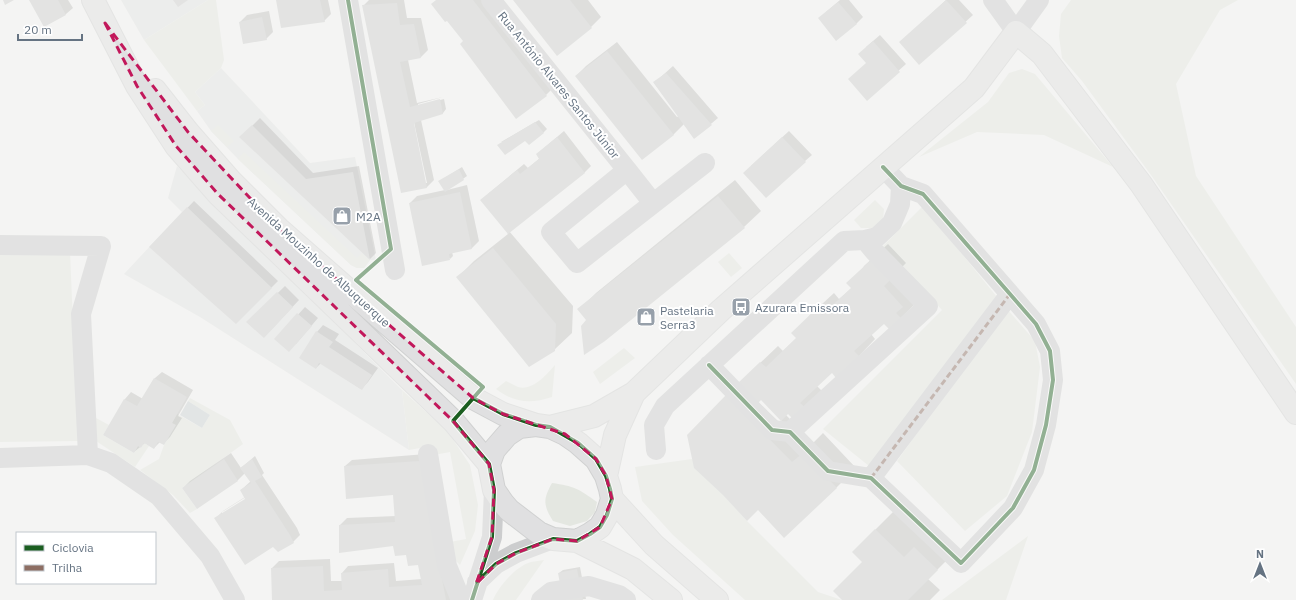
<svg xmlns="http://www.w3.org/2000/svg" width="1296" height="600" font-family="'IBM Plex Sans',sans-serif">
<rect width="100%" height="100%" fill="#f4f4f3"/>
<path fill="#e3e4e4" d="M121 0H208L144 40Z
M221 68 310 163 355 157 376 260H370L364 268H357L351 265 238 159 211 131 197 111 205 105 195 92Z
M177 166 402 390 409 450 200 317 124 274 182 212 168 198Z"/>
<path fill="#e4e7e1" d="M208 0H216L224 60 221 68 195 92 205 105 197 111 144 40Z
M1071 0H1238L1220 10 1176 84 1196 176 1296 327V384L1151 175 1082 81 1062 58 1059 36 1061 14Z
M1022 69 1035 74 1113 167 1044 135 977 132 919 157 988 102 1009 73Z
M218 125 234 141 227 147 211 131Z
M244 152 357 258 362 253 370 260 364 268H357L351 265 238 159Z
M875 200 884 209 883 221 874 228H861L854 220Z
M923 206 997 297 869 466 823 429 942 310 883 246Z
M70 252 78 441 0 442V255Z
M729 253 742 268 731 277 718 262Z
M1007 309 1035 341 1040 367 1032 432 1007 496 965 531 897 461Z
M624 348 635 358 600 384 593 372Z
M555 365 552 397C531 404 514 403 496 389L506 381C510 383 514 385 518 387 533 391 546 375 555 365Z
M402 390 448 432 470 465 478 505 475 531 460 565 454 559 450 542 466 539 450 452 434 455 431 446 409 450Z
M190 398 230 420 243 444 182 488 197 509 190 513 173 495 140 470 159 459 164 445 175 425 172 423 177 414 202 428 210 415 188 401Z
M96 418 109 425 103 435 134 453 138 446 141 448 144 443 149 446 135 467 96 441Z
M692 459 747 521 818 592 842 600H745L673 535 642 501 635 467Z
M552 483C574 486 579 489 597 502L595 512 587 521 570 526 553 521C543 505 543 499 552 483Z
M1028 536 1006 600H942Z
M544 560 516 600H493C499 586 516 566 531 562 535 561 540 561 544 560Z"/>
<path fill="#cdd3d6" d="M188 401 210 415 202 428 180 415Z"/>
<path fill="#0003" fill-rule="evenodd" d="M30 0H68L73 8 66 14 44 26Z
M277 0H328L331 14 324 21Z
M369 0H404L407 18H421L428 50 421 57 408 60 417 103 443 97 418 104V106L444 99 446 109 443 113 421 120 434 180 427 187 402 192 363 6ZM411 108 427 183H425L409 109Z
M436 0H485L553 88 546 95 464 41Z
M514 0H588L601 17 591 27 557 54Z
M840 0H849L863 17 856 24 826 12Z
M946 0H959L973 15 919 64 907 36Z
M269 11 273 32 266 39 240 22 247 15Z
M880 35 906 64 867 99 866 47Z
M617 42 677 117 679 116 654 83 673 66 718 118 694 138 684 124 673 135 576 76 586 66Z
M260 118 313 173 359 166 376 253 370 259 241 137Z
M539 120 547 129 543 133 526 140 501 142Z
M564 131 591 166 584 173 509 231 573 306 572 333 554 350 458 277 474 261 508 234 488 194 524 164 528 168 540 158 537 154Z
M789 131 812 155 805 161 751 166Z
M462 167 467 176 447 190 467 185 479 241 472 248 452 252 453 256 450 259 410 203 417 196 445 190 440 181Z
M735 180 761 211 744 227 588 320 579 310 596 293Z
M194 201 278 281 236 323 151 246Z
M888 244 906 263 900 269 918 301 901 318 884 322 871 334 875 339 859 356 832 372 817 386 822 391 794 418 789 412 786 415 813 443 823 433 856 468 836 488 758 509 756 367 778 346 783 351 797 338 809 316 834 293 839 299 852 288 864 266ZM761 399 782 420 779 422 758 402Z
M285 286 299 300 271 330 248 322Z
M305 307 318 318 296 344 276 339Z
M323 325 339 334 335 340 378 368 368 382 361 389 321 363 316 368 317 332Z
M162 372 193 390 178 416 182 418 170 437 163 444 160 442 154 448 145 443 134 452 104 435 125 399 131 392 143 399 155 378Z
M231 453 241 468 255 456 264 473 262 475 297 528 300 535 293 542 273 546 216 518 223 511 245 497 241 490 251 481 245 473 238 480 197 508 183 488 190 481ZM249 495 250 497 222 514V512Z
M426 454 453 600H273L272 568 279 561 330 559 331 581H342V573L348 566 394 563 396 581 422 579 419 564 394 545 340 525 347 518 396 516 394 494 345 466 352 460Z
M896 509 957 550 928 579 940 590 930 600H843L863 562 853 552Z
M580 567 586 599 564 600 559 573 563 570Z"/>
<path fill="#cecfcf" d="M3 0H14L5 5Z
M29 0H58L66 15 44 27Z
M173 0H188L178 7Z
M276 0H320L325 22 281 28Z
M436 0H473L547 96 516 119 460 44 463 41 447 21 445 22 431 4Z
M513 0H570L592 28 557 56Z
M946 0 967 23 919 65 899 42Z
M838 2 857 24 836 41 818 18Z
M397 3 400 25 414 24 421 58 400 62 410 107 440 99 443 114 414 123 427 188 401 193 362 5Z
M262 17 267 40 243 44 239 22Z
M873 41 900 72 867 101 848 79 866 63 858 54Z
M607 51 674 135 642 160 575 76Z
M666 73 712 125 694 139 653 82Z
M535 122 544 133 529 145 525 141 505 155 497 145Z
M252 125 306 179 353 172 370 260 239 137Z
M557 137 585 173 508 234 480 200 517 170 520 174 539 159 536 154Z
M782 137 806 162 766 198 743 173Z
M459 169 464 180 445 192 438 181Z
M460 192 472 249 449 254 450 260 422 266 409 203Z
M718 196 745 228 605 341 584 355 581 326 586 320 577 309Z
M187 207 272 288 236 324 149 247Z
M493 248 556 324 555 351 529 367 456 277Z
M871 260 890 280 884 286 903 307 896 313 902 319 890 330 884 324 854 351 859 356 836 378 832 373 800 403 806 408 794 420 788 414 781 421 761 400 757 404 738 383 760 362 766 367 796 338 791 333 816 309 822 315 851 288 846 283Z
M277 292 293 307 264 338 246 322Z
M297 313 312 326 289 352 274 339Z
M316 331 333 342 329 347 372 375 362 390 319 363 316 369 299 358Z
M154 378 187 397 172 423 176 425 164 445 158 442 154 449 144 443 141 448 138 446 134 453 103 435 124 399 137 406Z
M726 395 792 462 803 453 837 488 784 538 758 510 747 521 723 495 694 468 687 435Z
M224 459 238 481 197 509 182 488Z
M252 459 262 477 255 481 290 535 294 543 278 552 273 547 245 565 214 518 245 499 240 490 251 483 240 468Z
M420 461 446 600H272L271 568 323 566 324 591 342 590 341 573 388 569 389 587 422 585 418 565 408 566 406 555 395 556 393 546 339 553V525L395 522 393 495 346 499 344 466Z
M875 529 904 557 914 547 938 570 908 600H842L833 591 862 562 852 552Z
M577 569 583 600H563L558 573Z"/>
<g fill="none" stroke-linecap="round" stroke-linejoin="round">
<g stroke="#d0d1d1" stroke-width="24">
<path id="major" d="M93 0 137 86 176 146 218 194 453 421 489 464
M155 90 188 132 230 180 279 229 377 315 473 398 503 414 536 425
M550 427 594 416 634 393 721 310 974 88 1016 32 1042 54 1141 184 1296 413
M606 476 615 435 634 393
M612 499 654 545 717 600
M577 541 590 534 600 527 607 515 612 499 610 489 606 476 596 459 578 443 565 434 550 427 536 425 519 427 507 435 494 450 489 464 494 490 503 503 509 510 539 533 553 539 577 541 633 569 671 600"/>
</g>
<path stroke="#cacacb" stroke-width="2.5" stroke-dasharray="2 2" stroke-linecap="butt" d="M363 274 374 264"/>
<path stroke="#cccdce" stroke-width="20" d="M348 0 395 270
M491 0 627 170 551 232 577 263 705 163
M993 0 1016 32 1039 0
M627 170 653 203
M0 245 101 246 81 314 88 455
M709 365 772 430 790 432 828 471 871 478 961 563 1013 508 1034 470 1046 425 1053 380 1050 351 1036 324 923 194 901 186 883 167
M790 432 928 306 874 251 865 240
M656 450 654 425 665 406 844 241 865 240 877 237 892 223 900 204 901 186
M428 454 447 566 461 600
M0 458 88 455 111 463 159 496 210 556 235 600
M871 478 1010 294
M477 582 496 564 516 553 553 539
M472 600 492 537 494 490
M541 600 551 592 589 586 619 595 626 600"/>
<use href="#major" stroke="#e0e0e1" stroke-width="22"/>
<path stroke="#8d6e63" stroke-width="3" stroke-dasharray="6 3" stroke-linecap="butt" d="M871 478 1010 294"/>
<g stroke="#fff" stroke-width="6">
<path id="cycleway" d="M348 0 391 249 356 280 483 387 453 421 489 464 494 490 492 537 472 600
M709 365 772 430 790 432 828 471 871 478 961 563 1013 508 1034 470 1046 425 1053 380 1050 351 1036 324 923 194 901 186 883 167
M473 398 503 414 536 425 550 427 578 443 596 459 606 476 610 489 612 499 607 515 600 527 590 534 577 541 553 539 516 553 496 564 477 582"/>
</g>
<use href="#cycleway" stroke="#1b5e20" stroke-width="4"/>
</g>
<path d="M0 0H1296V600H0ZM105 23 188 132 279 229 473 398 503 414 565 434 596 459 606 476 612 499 600 527 577 541 553 539 516 553 496 564 476 584 492 537 494 490 489 464 453 421 218 194 176 146 137 86Z" fill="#f4f4f3" fill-opacity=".55" fill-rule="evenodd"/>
<path fill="none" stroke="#c2185b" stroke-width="3" stroke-dasharray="8 5" stroke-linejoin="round" d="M105 23 188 132 279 229 473 398 503 414 565 434 596 459 606 476 612 499 600 527 577 541 553 539 516 553 496 564 476 584 492 537 494 490 489 464 453 421 218 194 176 146 137 86Z"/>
<defs>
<g id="shop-square" transform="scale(1)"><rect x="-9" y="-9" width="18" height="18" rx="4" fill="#97a0aa" stroke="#fff"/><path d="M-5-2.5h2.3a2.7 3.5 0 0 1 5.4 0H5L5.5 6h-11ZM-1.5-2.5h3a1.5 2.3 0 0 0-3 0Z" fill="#fff"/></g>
<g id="bus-square" transform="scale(1)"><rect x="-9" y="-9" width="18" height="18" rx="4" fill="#97a0aa" stroke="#fff"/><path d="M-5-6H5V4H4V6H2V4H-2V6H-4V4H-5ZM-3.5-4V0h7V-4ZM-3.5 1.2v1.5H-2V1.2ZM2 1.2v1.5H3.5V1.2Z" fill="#fff"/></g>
</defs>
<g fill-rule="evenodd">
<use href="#shop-square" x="342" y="216"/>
<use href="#bus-square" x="741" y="307"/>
<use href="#shop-square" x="646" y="317"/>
</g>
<g text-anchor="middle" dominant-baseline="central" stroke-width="4" stroke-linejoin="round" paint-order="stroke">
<g font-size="12" fill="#657382" stroke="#fff">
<text transform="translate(559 85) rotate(51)">Rua António Alvares Santos Júnior</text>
<text transform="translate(319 262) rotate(42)">Avenida Mouzinho de Albuquerque</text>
</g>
<g font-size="12" fill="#657382" stroke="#fff" text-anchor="start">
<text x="356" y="216">M2A</text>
<text x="755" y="307">Azurara Emissora</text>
<text x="660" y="310">Pastelaria<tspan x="660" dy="14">Serra3</tspan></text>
</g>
</g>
<rect x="16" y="532" width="140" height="52" fill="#ffffff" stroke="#c1c7cd"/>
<rect x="24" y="545" width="20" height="6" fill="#1b5e20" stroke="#c1c7cd"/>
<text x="52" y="552" font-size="12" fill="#657382">Ciclovia</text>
<rect x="24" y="565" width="20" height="6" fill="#8d6e63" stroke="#c1c7cd"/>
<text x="52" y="572" font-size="12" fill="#657382">Trilha</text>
<g transform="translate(1260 564)" stroke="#ffffff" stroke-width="3" paint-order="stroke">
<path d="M0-3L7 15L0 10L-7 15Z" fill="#657382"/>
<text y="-6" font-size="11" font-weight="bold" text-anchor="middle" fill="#657382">N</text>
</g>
<path d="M18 34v6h64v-6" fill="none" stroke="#657382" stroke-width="2"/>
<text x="24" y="34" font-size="12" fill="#657382" stroke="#ffffff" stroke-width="3" paint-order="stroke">20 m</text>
</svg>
